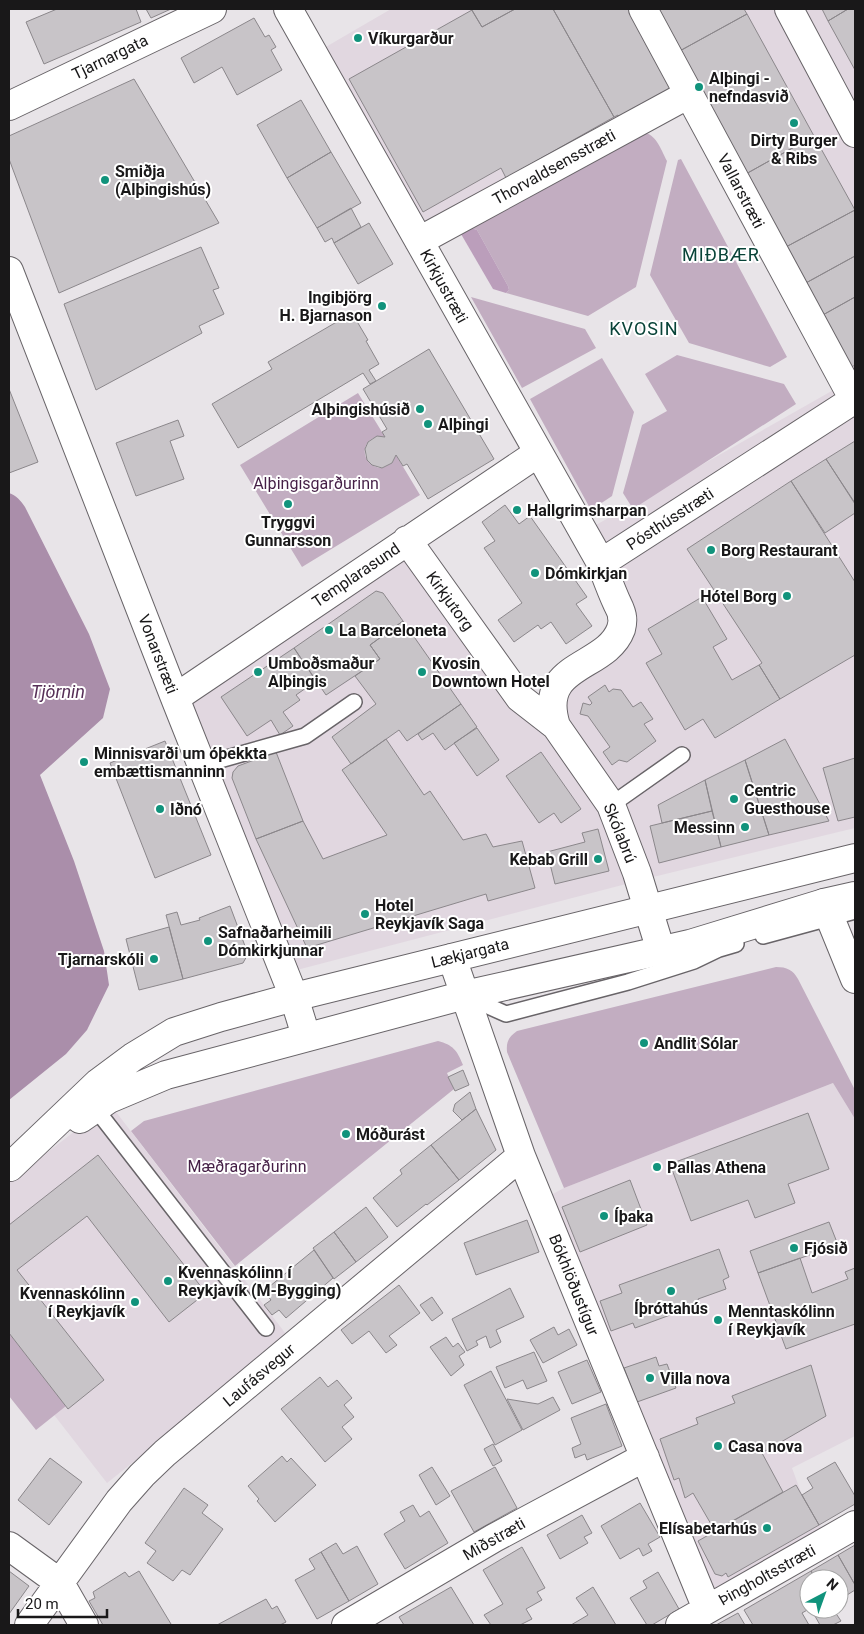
<svg xmlns="http://www.w3.org/2000/svg" width="864" height="1634" font-family="Roboto,sans-serif">
<rect width="100%" height="100%" fill="#e8e4e8"/>
<path fill="#e1d7e0" d="M391 9H855V828L653 877 293 971 181 699 403 549 513 710 526 718 622 636 593 540 596 525 851 380 692 103 438 248 324 48Z
M833 1083 855 1119V1436L792 1468 802 1495 826 1536 712 1599 534 1204 564 1188Z
M110 1104 289 1338 107 1483 9 1357V1182Z"/>
<path fill="#c2adc1" d="M646 133C657 136 662 152 667 161L636 287 588 316 506 293 509 290 508 286 477 230 471 228Z
M681 159 787 357 770 367 689 343 650 275 678 160Z
M471 297 585 329 596 348 522 388Z
M677 355 784 384 796 404 633 509 623 493 642 425 667 411 645 374Z
M602 358 634 412 612 496 591 510 530 399Z
M358 393 385 437C359 433 358 467 382 468L392 463 396 455 420 495 302 567 240 465Z
M776 967C787 967 793 970 798 979L855 1090V1119L833 1083 564 1188 507 1052C506 1041 509 1037 517 1031Z
M438 1041C453 1045 457 1050 463 1065L447 1073 454 1089 235 1266 131 1131 144 1121Z
M9 1333 66 1406 36 1430 9 1396Z"/>
<path fill="#bb9ebb" d="M471 228 477 230 508 286 509 290 506 293 493 289 461 234Z"/>
<path fill="#aa8eaa" d="M9 493C16 495 21 501 25 507L89 634 110 689 103 718 40 775 74 861 104 951 109 985 87 1030 66 1054 9 1100Z"/>
<path fill="#c8c4c8" stroke="#8b878b" d="M57 9H136L141 22 44 64 26 22Z
M146 9H171L151 18Z
M471 9H515L482 27Z
M515 9H553L614 117 506 178 501 168 423 212 349 79 472 10 482 27Z
M553 9H634L677 85 620 118 618 115 614 117Z
M652 9H744L747 14 676 53Z
M822 9H848L828 21Z
M848 9H855V70L828 21Z
M747 14 814 136 744 175 676 53Z
M254 18 265 37 269 35 276 47 271 50 282 70 237 95 222 67 194 83 181 58Z
M134 79 219 223 59 293 9 159V136Z
M301 100 331 152 287 178 257 125Z
M814 136 855 210 784 248 744 175Z
M331 152 361 203 317 228 287 178Z
M351 208 361 227 334 243 332 238 325 242 317 228Z
M855 210V256L804 284 784 248Z
M369 223 393 264 358 284 334 243Z
M201 247 219 288 213 290 224 314 199 326 202 333 96 390 64 304Z
M855 256V297L821 316 804 284Z
M855 297V365L850 368 821 316Z
M352 313 368 340 366 341 379 364 369 370 376 381 370 384 363 373 238 448 212 404 272 369 268 362Z
M429 349 494 459 428 499 407 464 403 466 396 455 392 463 382 468 372 465 367 460 365 449 368 442 377 436 385 437 382 432 387 429 363 389Z
M9 389 38 462 9 473Z
M178 420 184 436 170 441 184 479 136 496 116 443Z
M855 441V503L826 459Z
M826 459 855 504V513L825 533 791 481Z
M791 481 855 582V655L780 699 759 665 762 663 687 549Z
M505 505 519 524 530 516 587 597 576 604 592 626 566 644 551 622 541 629 538 625 514 642 498 620 522 603 484 548 495 541 482 522Z
M376 591 383 593 403 621 370 645 380 659 326 695 294 648Z
M702 597 727 639 713 647 732 680 759 665 780 699 715 738 703 719 685 730 646 663 662 654 648 629Z
M403 621 461 704 407 741 399 730 351 764 332 737 376 704 355 676 380 659 370 645Z
M294 648 316 681 296 695 300 700 283 712 293 726 280 735 271 720 247 736 221 697Z
M605 685 609 692 613 689 621 690 633 707 641 702 653 719 644 724 656 741 627 762 619 760 612 765 603 752 610 747 588 716 580 714 583 703 590 705 592 703 588 697Z
M461 704 477 727 445 750 433 733 422 740 418 734Z
M477 728 499 760 477 776 454 743Z
M386 739 424 795 430 791 463 840 486 834 493 847 522 841 535 888 488 901 486 894 307 948 256 839 303 821 323 859 387 835 342 770Z
M785 739 829 821 769 835 745 760Z
M165 741 211 855 155 878 110 763Z
M276 752 303 821 256 839 232 778 233 772 238 766Z
M541 752 581 809 561 823 554 813 539 823 506 776Z
M855 758V817L838 821 823 768Z
M745 760 769 835 721 847 705 780Z
M705 780 712 811 662 823 658 805Z
M712 811 721 847 659 863 650 826Z
M598 829 609 871 555 884 547 852 585 842 582 833Z
M230 906 248 954 243 963 183 979 166 915 177 912 181 925 200 920 199 918Z
M169 927 183 979 139 990 126 939Z
M463 1070 469 1085 455 1091 448 1077Z
M470 1092 476 1109 462 1120 453 1111 455 1104Z
M476 1109 496 1150 459 1180 431 1145Z
M808 1113 829 1169 788 1184 795 1203 755 1218 748 1200 691 1221 670 1164Z
M431 1145 459 1180 427 1205 426 1204 397 1227 373 1198 402 1174 400 1170Z
M98 1155 206 1293 169 1322 87 1216 17 1270 104 1380 68 1409 9 1333V1225Z
M630 1180 647 1225 580 1252 562 1207Z
M366 1207 388 1237 356 1262 334 1232Z
M527 1220 539 1252 476 1275 464 1243Z
M829 1222 838 1245 758 1273 750 1251Z
M334 1232 356 1262 334 1279 313 1248Z
M719 1249 729 1277 723 1280 726 1289 698 1299 700 1304 635 1328 633 1323 611 1331 600 1301 622 1293 619 1285Z
M314 1250 333 1278 286 1318 279 1310 272 1315 264 1305 271 1300 264 1291Z
M800 1258 812 1293 848 1279 845 1272 855 1268V1324L786 1349 758 1273Z
M399 1285 420 1313 389 1336 397 1345 386 1353 369 1331 352 1344 341 1330Z
M510 1288 524 1317 496 1330 501 1342 490 1348 486 1336 476 1341 478 1345 467 1351 452 1319Z
M432 1297 443 1313 432 1321 420 1305Z
M554 1327 558 1335 569 1329 577 1345 543 1363 530 1340Z
M446 1337 453 1347 458 1343 465 1352 459 1356 464 1365 451 1376 430 1347Z
M534 1352 547 1381 527 1389 523 1380 505 1388 496 1367Z
M656 1357 659 1366 667 1364 676 1388 637 1402 624 1368Z
M587 1360 601 1392 572 1404 558 1372Z
M811 1365 826 1416 762 1453 783 1492 715 1531 693 1493 685 1498 679 1478 674 1480 660 1439 698 1424 696 1418 735 1403 732 1396Z
M491 1371 522 1430 495 1445 464 1385Z
M320 1377 328 1387 337 1380 352 1398 344 1405 354 1417 342 1427 352 1439 325 1462 281 1409Z
M553 1397 560 1410 523 1430 507 1399 538 1404Z
M606 1404 622 1446 587 1460 585 1454 575 1458 572 1448 581 1444 571 1418Z
M493 1444 502 1461 493 1466 484 1449Z
M282 1456 287 1462 291 1458 316 1485 275 1522 257 1501 259 1499 248 1486Z
M50 1458 82 1482 49 1525 18 1500Z
M835 1462 855 1496V1504L819 1525 802 1495 813 1488 807 1478Z
M432 1467 450 1496 436 1505 419 1475Z
M495 1467 517 1508 474 1532 451 1491Z
M796 1485 819 1525 728 1577 726 1573 722 1576 715 1574 698 1541Z
M184 1488 208 1505 202 1513 223 1529 190 1575 182 1570 173 1581 147 1563 156 1551 145 1543Z
M640 1503 660 1537 648 1544 652 1551 643 1556 639 1548 620 1559 601 1526Z
M413 1505 420 1517 429 1511 448 1543 405 1569 384 1534 405 1521 400 1512Z
M582 1515 592 1533 584 1537 588 1543 560 1559 547 1535Z
M336 1543 343 1554 357 1546 378 1584 349 1601 321 1552Z
M855 1545V1582L854 1583 838 1555Z
M522 1547 545 1588 537 1592 542 1600 526 1609 532 1619 520 1625H491L484 1615 503 1604 483 1570Z
M321 1552 349 1601 317 1619 295 1580 315 1569 309 1559Z
M838 1555 855 1585V1590L839 1600V1579H816L811 1571Z
M9 1571 29 1586 9 1614Z
M139 1571 171 1624 169 1625H103L89 1601 95 1598 93 1592 125 1572 129 1577Z
M811 1571 816 1579H809V1609L802 1613 809 1625H753L744 1610Z
M658 1572 679 1609 652 1625H647L630 1598 647 1588 643 1581Z
M451 1587 474 1625H404L399 1617Z
M593 1587 616 1625H571L588 1615 576 1598Z
M266 1599 272 1609 277 1606 286 1622 280 1625H217Z
M811 1609H833L841 1621 833 1625H820Z
M738 1613 745 1625H716Z"/>
<g fill="none" stroke-linecap="round" stroke-linejoin="round">
<g stroke="#686468" stroke-width="18">
<path id="lane" d="M202 765 305 736 354 702
M611 805 682 755
M763 936 855 911
M468 997 506 1014 628 982 694 961 719 949 736 944
M95 1108 266 1328"/>
</g>
<g stroke="#686468" stroke-width="30">
<path id="street" d="M288 9 601 563C606 576 611 590 617 603 619 607 622 613 622 617 623 621 622 625 621 629 606 670 536 662 556 726
M643 9 854 400
M789 9 855 133
M9 106 212 9
M419 241 689 94
M9 271 175 698 294 997 306 1036
M407 540 520 698 556 726 611 805 637 873 661 951
M601 563 855 399
M175 698 538 453
M824 903 855 979
M452 958 521 1156 707 1609
M9 1546 60 1583 84 1625
M29 1625 119 1501 142 1475 165 1453 521 1156
M346 1625 494 1538 645 1457
M680 1625 855 1525"/>
</g>
<g stroke="#686468" stroke-width="30">
<path id="secondary" d="M80 1119 109 1099 166 1075 465 995 690 944 824 903 855 896
M10 1167 98 1083 133 1057 174 1032 221 1017 294 997 855 858"/>
</g>
<use href="#lane" stroke="#fff" stroke-width="15"/>
<use href="#street" stroke="#fff" stroke-width="28"/>
<use href="#secondary" stroke="#fff" stroke-width="28"/>
</g>
<g fill="#11937c" stroke="#fff" stroke-width="2">
<circle cx="358" cy="38" r="5"/>
<circle cx="699" cy="87" r="5"/>
<circle cx="794" cy="123" r="5"/>
<circle cx="105" cy="180" r="5"/>
<circle cx="382" cy="306" r="5"/>
<circle cx="420" cy="409" r="5"/>
<circle cx="428" cy="424" r="5"/>
<circle cx="288" cy="504" r="5"/>
<circle cx="517" cy="510" r="5"/>
<circle cx="711" cy="550" r="5"/>
<circle cx="535" cy="573" r="5"/>
<circle cx="787" cy="596" r="5"/>
<circle cx="329" cy="630" r="5"/>
<circle cx="258" cy="672" r="5"/>
<circle cx="422" cy="672" r="5"/>
<circle cx="84" cy="762" r="5"/>
<circle cx="734" cy="799" r="5"/>
<circle cx="160" cy="809" r="5"/>
<circle cx="745" cy="827" r="5"/>
<circle cx="598" cy="859" r="5"/>
<circle cx="365" cy="914" r="5"/>
<circle cx="208" cy="941" r="5"/>
<circle cx="154" cy="959" r="5"/>
<circle cx="644" cy="1043" r="5"/>
<circle cx="346" cy="1134" r="5"/>
<circle cx="657" cy="1167" r="5"/>
<circle cx="604" cy="1216" r="5"/>
<circle cx="794" cy="1248" r="5"/>
<circle cx="168" cy="1281" r="5"/>
<circle cx="671" cy="1291" r="5"/>
<circle cx="135" cy="1302" r="5"/>
<circle cx="718" cy="1320" r="5"/>
<circle cx="650" cy="1378" r="5"/>
<circle cx="718" cy="1446" r="5"/>
<circle cx="767" cy="1528" r="5"/>
</g>
<g text-anchor="middle" dominant-baseline="central" stroke-width="4" stroke-linejoin="round" paint-order="stroke">
<g font-size="16" font-weight="bold" fill="#191819" stroke="#fff" text-anchor="start">
<text x="368" y="38">Víkurgarður</text>
<text x="709" y="78">Alþingi -<tspan x="709" dy="18">nefndasvið</tspan></text>
<text x="794" y="140" text-anchor="middle">Dirty Burger<tspan x="794" dy="18">&amp; Ribs</tspan></text>
<text x="115" y="171">Smiðja<tspan x="115" dy="18">(Alþingishús)</tspan></text>
<text x="372" y="297" text-anchor="end">Ingibjörg<tspan x="372" dy="18">H. Bjarnason</tspan></text>
<text x="410" y="409" text-anchor="end">Alþingishúsið</text>
<text x="438" y="424">Alþingi</text>
<text x="527" y="510">Hallgrimsharpan</text>
<text x="288" y="522" text-anchor="middle">Tryggvi<tspan x="288" dy="18">Gunnarsson</tspan></text>
<text x="721" y="550">Borg Restaurant</text>
<text x="545" y="573">Dómkirkjan</text>
<text x="777" y="596" text-anchor="end">Hótel Borg</text>
<text x="339" y="630">La Barceloneta</text>
<text x="268" y="663">Umboðsmaður<tspan x="268" dy="18">Alþingis</tspan></text>
<text x="432" y="663">Kvosin<tspan x="432" dy="18">Downtown Hotel</tspan></text>
<text x="94" y="753">Minnisvarði um óþekkta<tspan x="94" dy="18">embættismanninn</tspan></text>
<text x="744" y="790">Centric<tspan x="744" dy="18">Guesthouse</tspan></text>
<text x="170" y="809">Iðnó</text>
<text x="735" y="827" text-anchor="end">Messinn</text>
<text x="588" y="859" text-anchor="end">Kebab Grill</text>
<text x="375" y="905">Hotel<tspan x="375" dy="18">Reykjavík Saga</tspan></text>
<text x="218" y="932">Safnaðarheimili<tspan x="218" dy="18">Dómkirkjunnar</tspan></text>
<text x="144" y="959" text-anchor="end">Tjarnarskóli</text>
<text x="654" y="1043">Andlit Sólar</text>
<text x="356" y="1134">Móðurást</text>
<text x="667" y="1167">Pallas Athena</text>
<text x="614" y="1216">Íþaka</text>
<text x="804" y="1248">Fjósið</text>
<text x="178" y="1272">Kvennaskólinn í<tspan x="178" dy="18">Reykjavík (M-Bygging)</tspan></text>
<text x="125" y="1293" text-anchor="end">Kvennaskólinn<tspan x="125" dy="18">í Reykjavík</tspan></text>
<text x="671" y="1308" text-anchor="middle">Íþróttahús</text>
<text x="728" y="1311">Menntaskólinn<tspan x="728" dy="18">í Reykjavík</tspan></text>
<text x="660" y="1378">Villa nova</text>
<text x="728" y="1446">Casa nova</text>
<text x="757" y="1528" text-anchor="end">Elísabetarhús</text>
</g>
<g font-size="16" fill="#191819" stroke="#fff">
<text transform="translate(110 57) rotate(-26)">Tjarnargata</text>
<text transform="translate(554 167) rotate(-29)">Thorvaldsensstræti</text>
<text transform="translate(741 191) rotate(62)">Vallarstræti</text>
<text transform="translate(444 286) rotate(61)">Kirkjustræti</text>
<text transform="translate(670 519) rotate(-33)">Pósthússtræti</text>
<text transform="translate(356 575) rotate(-34)">Templarasund</text>
<text transform="translate(450 601) rotate(54)">Kirkjutorg</text>
<text transform="translate(158 654) rotate(69)">Vonarstræti</text>
<text transform="translate(620 833) rotate(68)">Skólabrú</text>
<text transform="translate(470 953) rotate(-14)">Lækjargata</text>
<text transform="translate(574 1285) rotate(68)">Bókhlöðustígur</text>
<text transform="translate(259 1375) rotate(-40)">Laufásvegur</text>
<text transform="translate(494 1539) rotate(-30)">Miðstræti</text>
<text transform="translate(767 1575) rotate(-29)">Þingholtsstræti</text>
</g>
<g font-size="16" fill="#441e45" stroke="#fff">
<text x="316" y="483">Alþingisgarðurinn</text>
<text x="247" y="1166">Mæðragarðurinn</text>
</g>
<g font-size="18" letter-spacing="1" fill="#084338" stroke="#fff">
<text x="721" y="254">MIÐBÆR</text>
<text x="644" y="328">KVOSIN</text>
</g>
<g font-size="18" font-style="italic" fill="#562f57" stroke="#fff">
<text x="58" y="691">Tjörnin</text>
</g>
</g>
<rect width="864" height="1634" fill="none" stroke="#191819" stroke-width="20"/>
<g transform="translate(824 1594) rotate(41)"><circle r="24" fill="#ffffff" stroke="#a3a3a3"/>
<path d="M0-4L9 19L0 12L-9 19Z" fill="#11937c"/>
<text y="-8" font-size="14" font-weight="bold" text-anchor="middle" fill="#191819">N</text>
</g>
<path d="M18 1609v8h89v-8" fill="none" stroke="#191819" stroke-width="2.5"/>
<text x="25" y="1609" font-size="15" fill="#191819" stroke="#ffffff" stroke-width="4" paint-order="stroke">20 m</text>
</svg>
